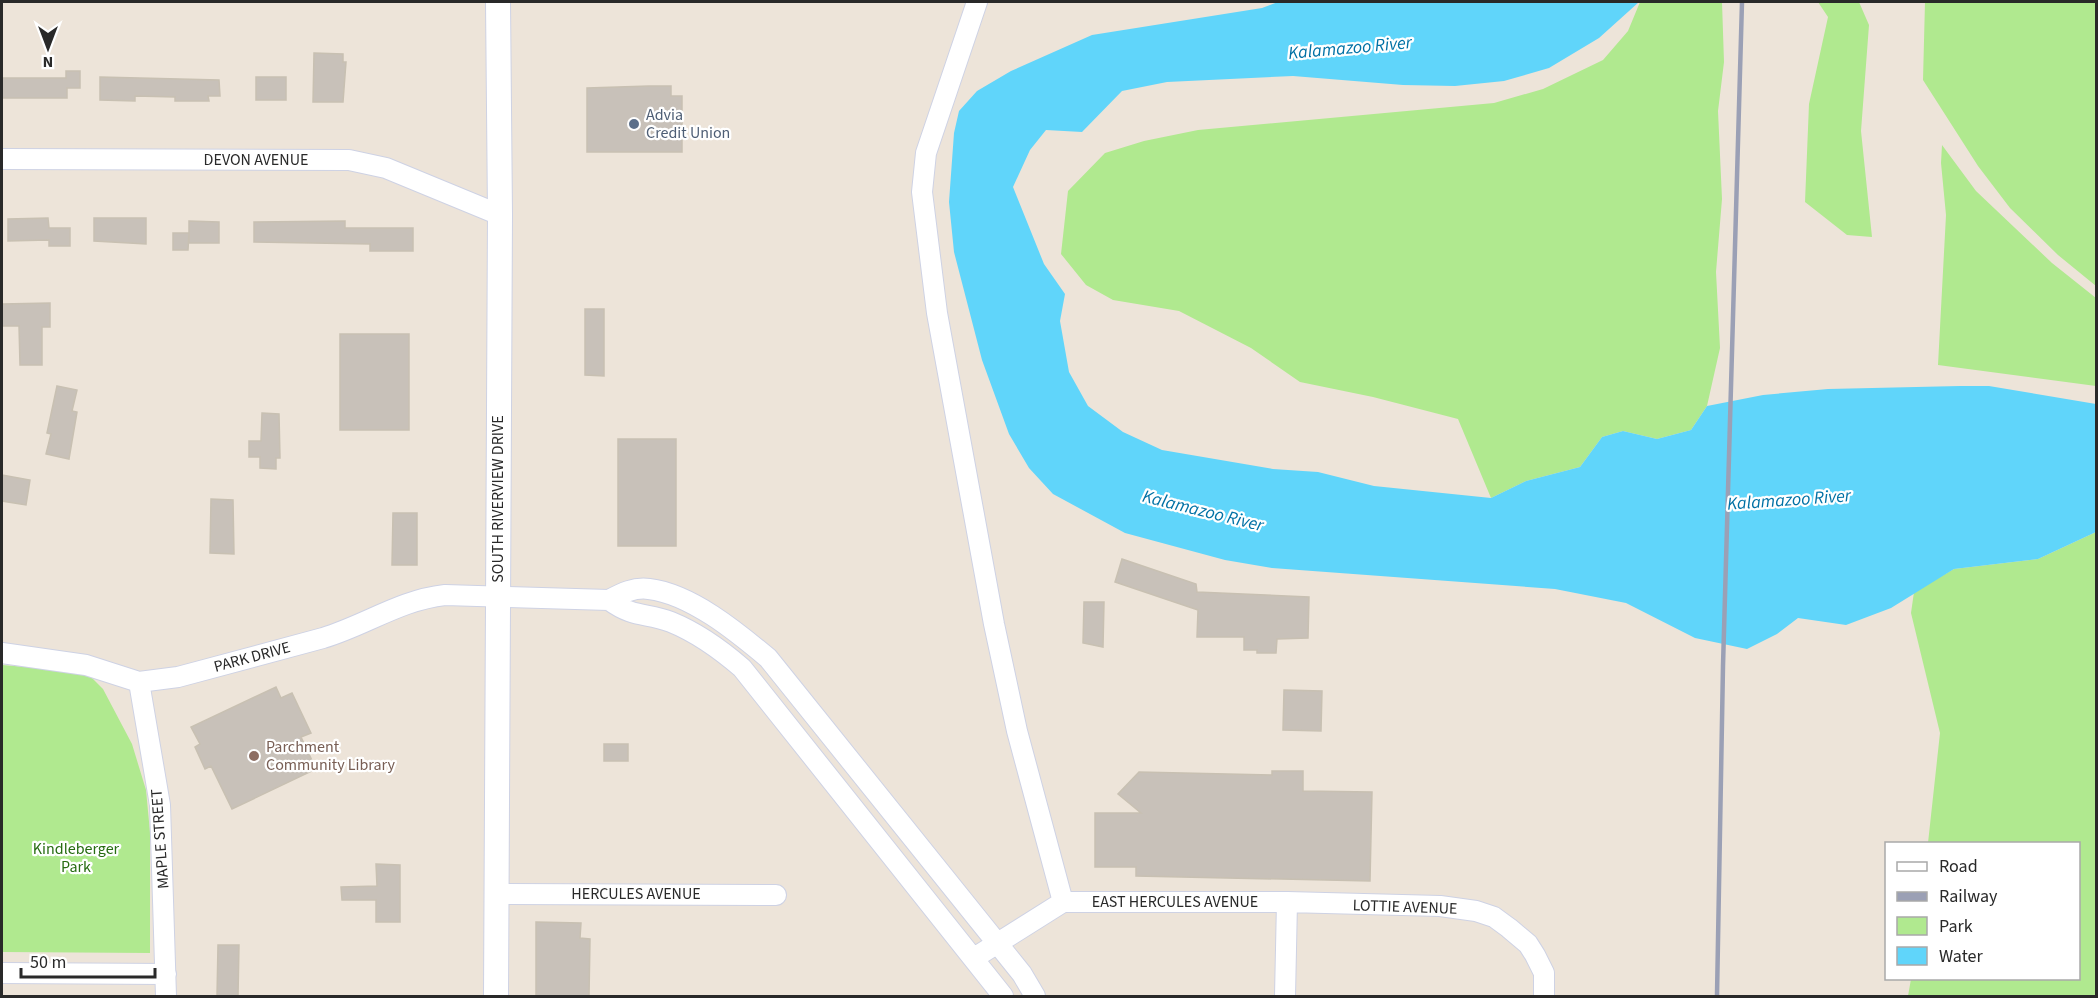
<svg xmlns="http://www.w3.org/2000/svg" width="2098" height="998" font-family="'Source Sans 3',sans-serif">
<rect width="100%" height="100%" fill="#ede4d9"/>
<path fill="#b0e98f" d="M1640 2H1722L1724 62 1718 111 1722 199 1716 272 1720 348 1707 406 1691 430 1657 439 1623 431 1602 437 1580 467 1526 481 1491 498 1458 419 1373 397 1300 382 1251 348 1179 311 1113 300 1086 285 1061 254 1068 191 1105 153 1144 141 1198 130 1494 103 1543 89 1603 60 1628 31Z
M1818 2H1859L1869 25 1861 131 1872 237 1847 235 1805 202 1809 104 1828 17Z
M1925 2H2096V286L2058 255 2010 208 1978 166 1923 80Z
M1942 145 1976 191 2052 263 2096 298V386L1938 365 1946 215 1941 163Z
M2096 532V996H1908L1911 979 2078 978V844L1928 843 1940 733 1911 613 1914 592 1954 569 2038 559Z
M2 665 86 672 103 689 132 744 146 790 150 832V953L2 952Z"/>
<path fill="#60d5fa" d="M1278 2H1639L1599 38 1549 68 1504 81 1455 86 1403 85 1293 76 1167 82 1122 91 1082 132 1046 130 1030 150 1013 187 1044 264 1065 294 1060 321 1069 372 1088 406 1123 432 1162 450 1273 469 1318 472 1374 486 1491 498 1526 481 1580 467 1602 437 1623 431 1657 439 1691 430 1707 406 1763 395 1828 389 1960 386H1989L2096 404V532L2038 559 1954 569 1891 608 1846 625 1798 618 1777 634 1747 649 1695 638 1626 603 1555 589 1272 568 1225 560 1125 533 1053 494 1029 468 1009 434 982 360 954 252 949 202 954 133 959 111 977 91 1011 71 1092 35 1262 8Z"/>
<path fill="#c8c1b9" stroke="#c8c0b2" stroke-width="1.5" d="M314 53 343 54V62H346L343 102H313Z
M66 71H80V88H67V98H2V78H66Z
M100 77 219 80 220 96H208L209 101H175V97L135 96V101L100 100Z
M256 77H286V100H256Z
M649 86H671V96H682V152H587V88Z
M48 218 49 228H70V246H49V240L8 241V219Z
M94 218H146V244L94 241Z
M189 221 219 222V243H189Z
M345 221V228H413V251H370V244L254 242V222Z
M173 233H189L188 250H173Z
M50 303V327H42V365H20L19 326H2V304Z
M585 309H604V376L585 375Z
M340 334H409V430H340Z
M57 386 77 390 72 411 77 412 69 459 46 454 51 434 47 433Z
M262 413 279 414 280 458H276V469L260 468V457H249V441H261Z
M618 439H676V546H618Z
M2 475 30 480 26 505 2 501Z
M211 499 233 500 234 554 210 553Z
M393 513H417V565H392Z
M1122 559 1196 584 1197 592 1309 597 1308 638 1277 639 1276 653H1257V650H1244V637H1197L1198 610 1115 582Z
M1084 602H1104L1103 647 1083 643Z
M276 687 281 698 292 693 311 733 301 737 316 769 232 809 211 766 205 769 195 747 200 744 191 727Z
M1284 690 1322 691 1321 731 1283 730Z
M604 744H628V761H604Z
M1272 771H1303V791L1372 792 1370 881 1136 876V867H1095V813H1141L1118 794 1139 772 1272 775Z
M376 864 400 865V922H376V900H342L341 887 377 886Z
M536 922 581 923 580 938 590 939 589 996H536Z
M218 945H239L238 996H217Z"/>
<g fill="none" stroke-linecap="round" stroke-linejoin="round">
<g stroke="#ced2e4" stroke-width="22">
<path id="minor" d="M977 2 926 153 922 192 937 313 994 624 1017 731 1063 902
M2 159 349 160 386 168 500 215
M609 600C635 619 646 612 671 622 698 633 720 649 742 668L1003 996
M2 653 86 665 139 682 178 677 323 638C366 625 400 600 445 595L609 600C622 593 634 587 649 589 691 594 737 632 768 658L1022 974 1035 996
M139 682 160 805 166 996
M496 894 776 895
M974 958 1063 902H1287L1440 906 1476 911 1494 917 1509 928 1528 944 1535 955 1544 973V996
M2 973 166 974
M1285 996 1287 902"/>
</g>
<g stroke="#ced2e4" stroke-width="26">
<path id="tertiary" d="M496 996 500 215 498 2"/>
</g>
<use href="#minor" stroke="#fff" stroke-width="20"/>
<use href="#tertiary" stroke="#fff" stroke-width="24"/>
<path stroke="#9ba0b5" stroke-width="4.5" d="M1717 996 1723 666 1742 2"/>
</g>
<circle fill="#5c6f8a" stroke="#fff" stroke-width="2" cx="634" cy="124" r="6"/>
<circle fill="#8d6e63" stroke="#fff" stroke-width="2" cx="254" cy="756" r="6"/>
<g text-anchor="middle" dominant-baseline="central" stroke-width="4.5" stroke-linejoin="round" paint-order="stroke">
<g font-size="16" fill="#4e5e75" stroke="#fff" text-anchor="start">
<text x="646" y="115">Advia<tspan x="646" dy="18">Credit Union</tspan></text>
</g>
<g font-size="16" fill="#292929" stroke="#fff">
<text x="256" y="160">DEVON AVENUE</text>
<text transform="translate(498 499) rotate(-90)">SOUTH RIVERVIEW DRIVE</text>
<text transform="translate(252 657) rotate(-15)">PARK DRIVE</text>
<text transform="translate(160 839) rotate(-94)">MAPLE STREET</text>
<text x="636" y="894">HERCULES AVENUE</text>
<text x="1175" y="902">EAST HERCULES AVENUE</text>
<text transform="translate(1405 907) rotate(2)">LOTTIE AVENUE</text>
</g>
<g font-size="16" fill="#785e54" stroke="#fff" text-anchor="start">
<text x="266" y="747">Parchment<tspan x="266" dy="18">Community Library</tspan></text>
</g>
<g font-size="16" fill="#276c12" stroke="#fff">
<text x="76" y="849">Kindleberger<tspan x="76" dy="18">Park</tspan></text>
</g>
<g font-size="18" font-style="italic" fill="#0071a5" stroke="#fff">
<text transform="translate(1350 48) rotate(-5)">Kalamazoo River</text>
<text transform="translate(1789 500) rotate(-4)">Kalamazoo River</text>
<text transform="translate(1203 511) rotate(14)">Kalamazoo River</text>
</g>
</g>
<rect width="2098" height="998" fill="none" stroke="#292929" stroke-width="6"/>
<rect x="1885" y="842" width="195" height="138" fill="#ffffff" stroke="#a9a9a9" stroke-width="1.5"/>
<rect x="1897" y="862" width="30" height="9" fill="#ffffff" stroke="#a9a9a9" stroke-width="1.5"/>
<text x="1939" y="872" font-size="18" fill="#292929">Road</text>
<rect x="1897" y="892" width="30" height="9" fill="#9ba0b5" stroke="#a9a9a9" stroke-width="1.5"/>
<text x="1939" y="902" font-size="18" fill="#292929">Railway</text>
<rect x="1897" y="917" width="30" height="18" fill="#b0e98f" stroke="#a9a9a9" stroke-width="1.5"/>
<text x="1939" y="932" font-size="18" fill="#292929">Park</text>
<rect x="1897" y="947" width="30" height="18" fill="#60d5fa" stroke="#a9a9a9" stroke-width="1.5"/>
<text x="1939" y="962" font-size="18" fill="#292929">Water</text>
<g transform="translate(48 48) rotate(180)" stroke="#ffffff" stroke-width="4.5" paint-order="stroke">
<path d="M0-4.5L10 22L0 15L-10 22Z" fill="#292929"/>
<text y="-9" font-size="16" font-weight="bold" text-anchor="middle" fill="#292929">N</text>
</g>
<path d="M21 968v9h134v-9" fill="none" stroke="#292929" stroke-width="3"/>
<text x="30" y="968" font-size="18" fill="#292929" stroke="#ffffff" stroke-width="4.5" paint-order="stroke">50 m</text>
</svg>
